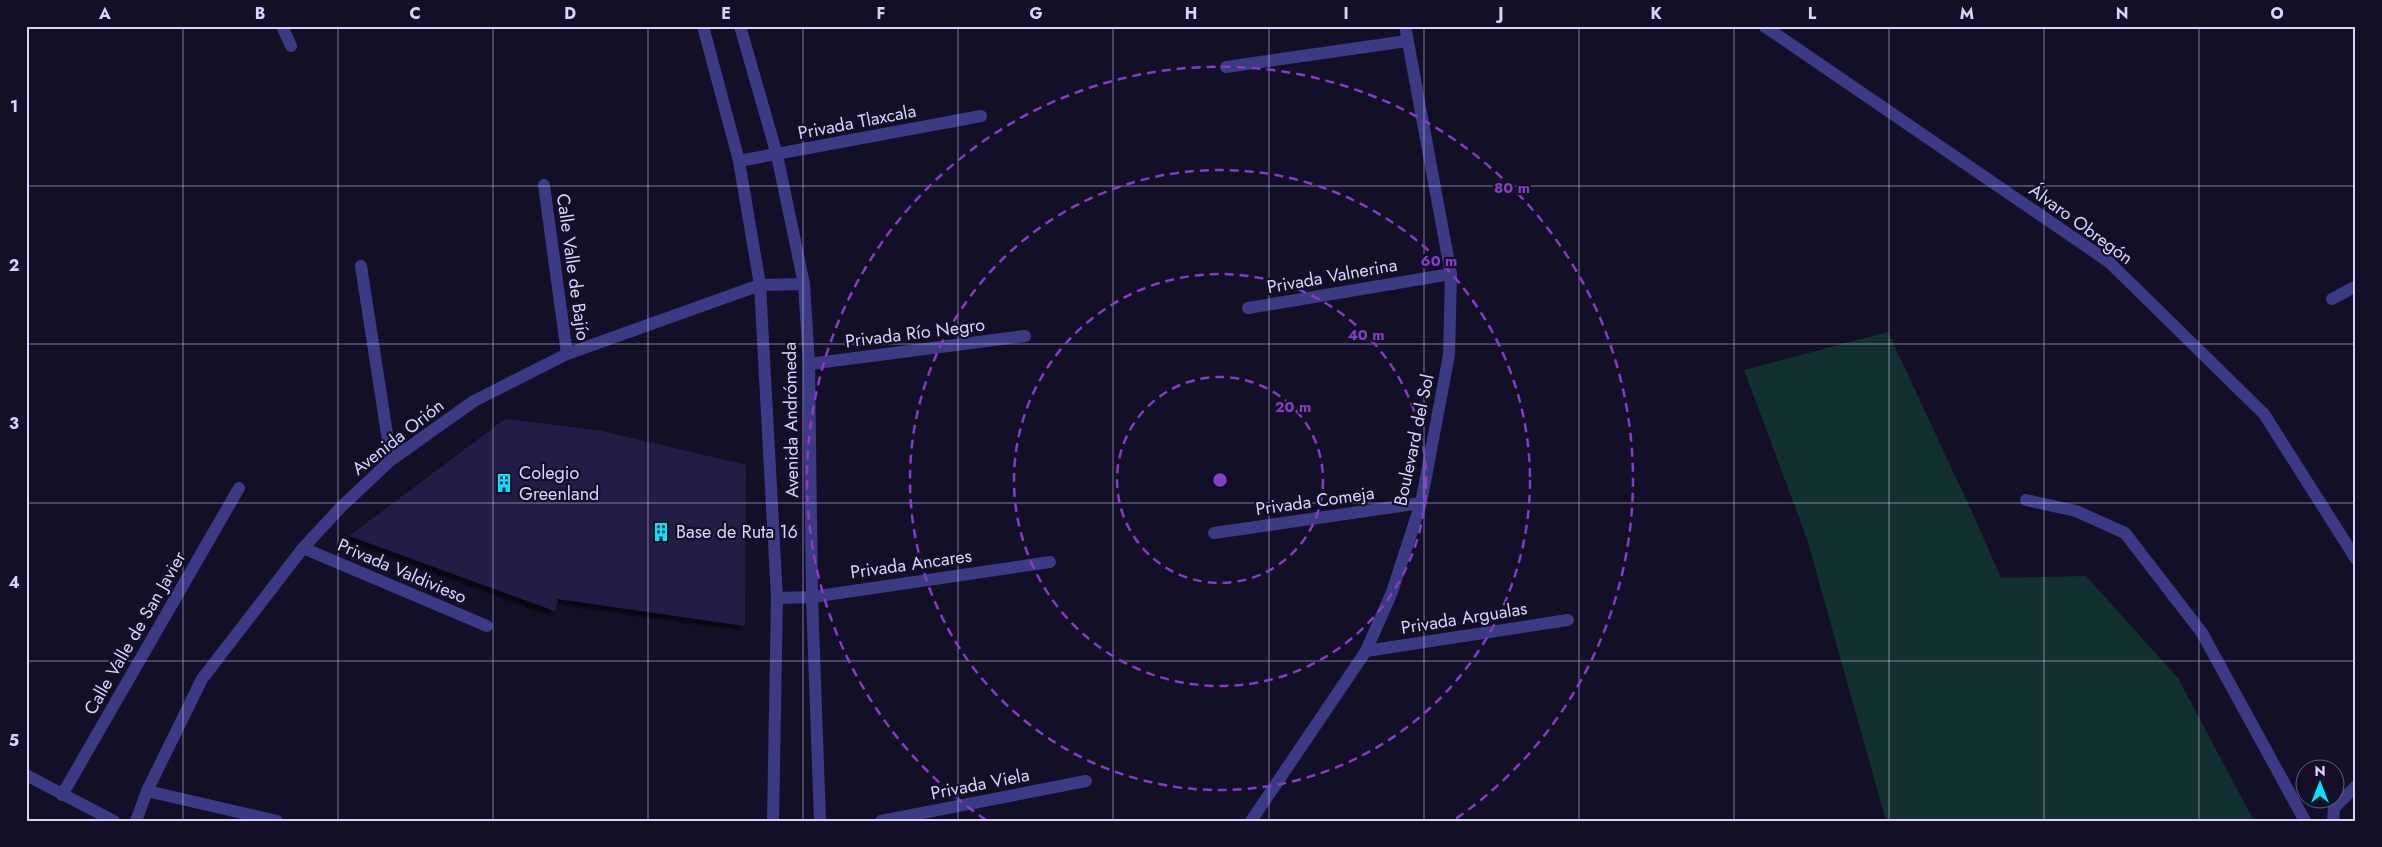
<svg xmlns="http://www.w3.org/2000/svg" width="2382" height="847" font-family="Jost,sans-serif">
<defs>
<filter id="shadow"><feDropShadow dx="-4.5" dy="4.5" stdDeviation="1" flood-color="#0009"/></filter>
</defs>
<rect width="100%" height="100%" fill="#130f26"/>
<path fill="#12302f" d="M1888 332 1977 523 2001 578 2086 576 2178 678 2254 821H1886L1807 539 1744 370Z"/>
<path fill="#241b47" filter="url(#shadow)" d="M505 419 602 431 746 465 745 626 558 599 555 611 349 536Z"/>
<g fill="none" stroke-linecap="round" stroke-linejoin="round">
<path stroke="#3d3a85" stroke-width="12" d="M2026 500 2076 511 2125 533 2202 633 2305 821"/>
<path stroke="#3d3a85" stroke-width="12" d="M282 26 291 46
M703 26 739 161 760 285 777 598 773 821
M740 26 777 155 804 284 809 364 812 597 820 821
M1764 26 2109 262 2264 414 2356 559
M1226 67 1407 41
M739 161 981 116
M544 185 567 354
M361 266 391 460
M2332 299 2356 286
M1248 308 1451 274
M809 364 1025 336
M1214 533 1421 503
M303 548 487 626
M777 598 812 597 1050 562
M1366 651 1568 620
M26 775 114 821
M147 791 277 821
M62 795 239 488
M136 821 147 791 202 679 303 548 341 507 391 460 474 401 567 354 760 285 804 284
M881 821 1086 781
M1251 821 1366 651 1392 592 1421 503 1449 355 1451 274 1405 26
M2333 821 2334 808 2356 786"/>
</g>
<path fill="none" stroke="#d9d4ff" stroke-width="1" stroke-opacity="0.55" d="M183 26V821M338 26V821M493 26V821M648 26V821M803 26V821M958 26V821M1113 26V821M1269 26V821M1424 26V821M1579 26V821M1734 26V821M1889 26V821M2044 26V821M2199 26V821M26 186H2356M26 344H2356M26 503H2356M26 661H2356"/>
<g fill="none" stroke="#843dc5" stroke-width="2.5" stroke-dasharray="9 6">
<circle cx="1220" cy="480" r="103"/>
<circle cx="1220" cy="480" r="206"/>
<circle cx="1220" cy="480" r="310"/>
<path d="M986 820A413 413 0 1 1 1454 820"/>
</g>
<defs>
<g id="building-bare" transform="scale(1.5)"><path d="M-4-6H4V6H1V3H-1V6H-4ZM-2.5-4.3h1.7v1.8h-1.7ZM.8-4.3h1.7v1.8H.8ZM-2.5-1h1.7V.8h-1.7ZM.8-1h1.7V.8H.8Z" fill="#00e5ff" stroke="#130f26" stroke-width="2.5" paint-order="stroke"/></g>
</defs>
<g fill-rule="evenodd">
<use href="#building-bare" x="504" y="483"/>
<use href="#building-bare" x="661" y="532"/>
</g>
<g text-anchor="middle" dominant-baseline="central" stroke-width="4.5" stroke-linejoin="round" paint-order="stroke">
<g font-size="18" fill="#d9d4ff" stroke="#130f26">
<text transform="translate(857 122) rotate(-11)">Privada Tlaxcala</text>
<text transform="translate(2081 224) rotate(36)">Álvaro Obregón</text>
<text transform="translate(573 267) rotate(82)">Calle Valle de Bajío</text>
<text transform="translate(1332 276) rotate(-10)">Privada Valnerina</text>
<text transform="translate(915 333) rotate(-7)">Privada Río Negro</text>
<text transform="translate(791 420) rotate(-91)">Avenida Andrómeda</text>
<text transform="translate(398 437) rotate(-38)">Avenida Orión</text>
<text transform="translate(1414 440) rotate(-78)">Boulevard del Sol</text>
<text transform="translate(1315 501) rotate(-8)">Privada Comeja</text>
<text transform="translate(911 564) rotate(-8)">Privada Ancares</text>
<text transform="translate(402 571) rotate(23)">Privada Valdivieso</text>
<text transform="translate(1464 618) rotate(-9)">Privada Argualas</text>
<text transform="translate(135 633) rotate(-60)">Calle Valle de San Javier</text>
<text transform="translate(980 784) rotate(-11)">Privada Viela</text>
</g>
<g font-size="18" fill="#d9d4ff" stroke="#130f26" text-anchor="start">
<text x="519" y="473">Colegio<tspan x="519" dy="21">Greenland</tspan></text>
<text x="676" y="532">Base de Ruta 16</text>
</g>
</g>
<circle cx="1220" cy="480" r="8" fill="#843dc5" stroke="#130f26" stroke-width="2.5"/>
<g font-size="15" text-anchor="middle" font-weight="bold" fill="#843dc5" stroke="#130f26" stroke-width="4.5" stroke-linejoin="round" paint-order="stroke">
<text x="1512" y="193">80 m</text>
<text x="1439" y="266">60 m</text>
<text x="1366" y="340">40 m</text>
<text x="1293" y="412">20 m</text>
</g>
<rect width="2382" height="847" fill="none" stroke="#130f26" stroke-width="55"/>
<g transform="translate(2320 784)"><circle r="24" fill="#130f26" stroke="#625e7d"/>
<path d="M0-4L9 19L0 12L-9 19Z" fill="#00e5ff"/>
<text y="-8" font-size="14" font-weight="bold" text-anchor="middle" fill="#d9d4ff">N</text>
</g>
<rect x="28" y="28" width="2326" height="792" fill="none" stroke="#d9d4ff" stroke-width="2"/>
<g font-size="16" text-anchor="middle" font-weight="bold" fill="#d9d4ff">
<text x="105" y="19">A</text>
<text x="260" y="19">B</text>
<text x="415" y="19">C</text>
<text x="570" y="19">D</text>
<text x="726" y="19">E</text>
<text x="881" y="19">F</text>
<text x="1036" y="19">G</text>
<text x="1191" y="19">H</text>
<text x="1346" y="19">I</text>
<text x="1501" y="19">J</text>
<text x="1656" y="19">K</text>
<text x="1812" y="19">L</text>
<text x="1967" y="19">M</text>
<text x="2122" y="19">N</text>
<text x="2277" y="19">O</text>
<text x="14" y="112">1</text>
<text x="14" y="271">2</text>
<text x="14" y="429">3</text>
<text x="14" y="588">4</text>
<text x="14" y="746">5</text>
</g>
</svg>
